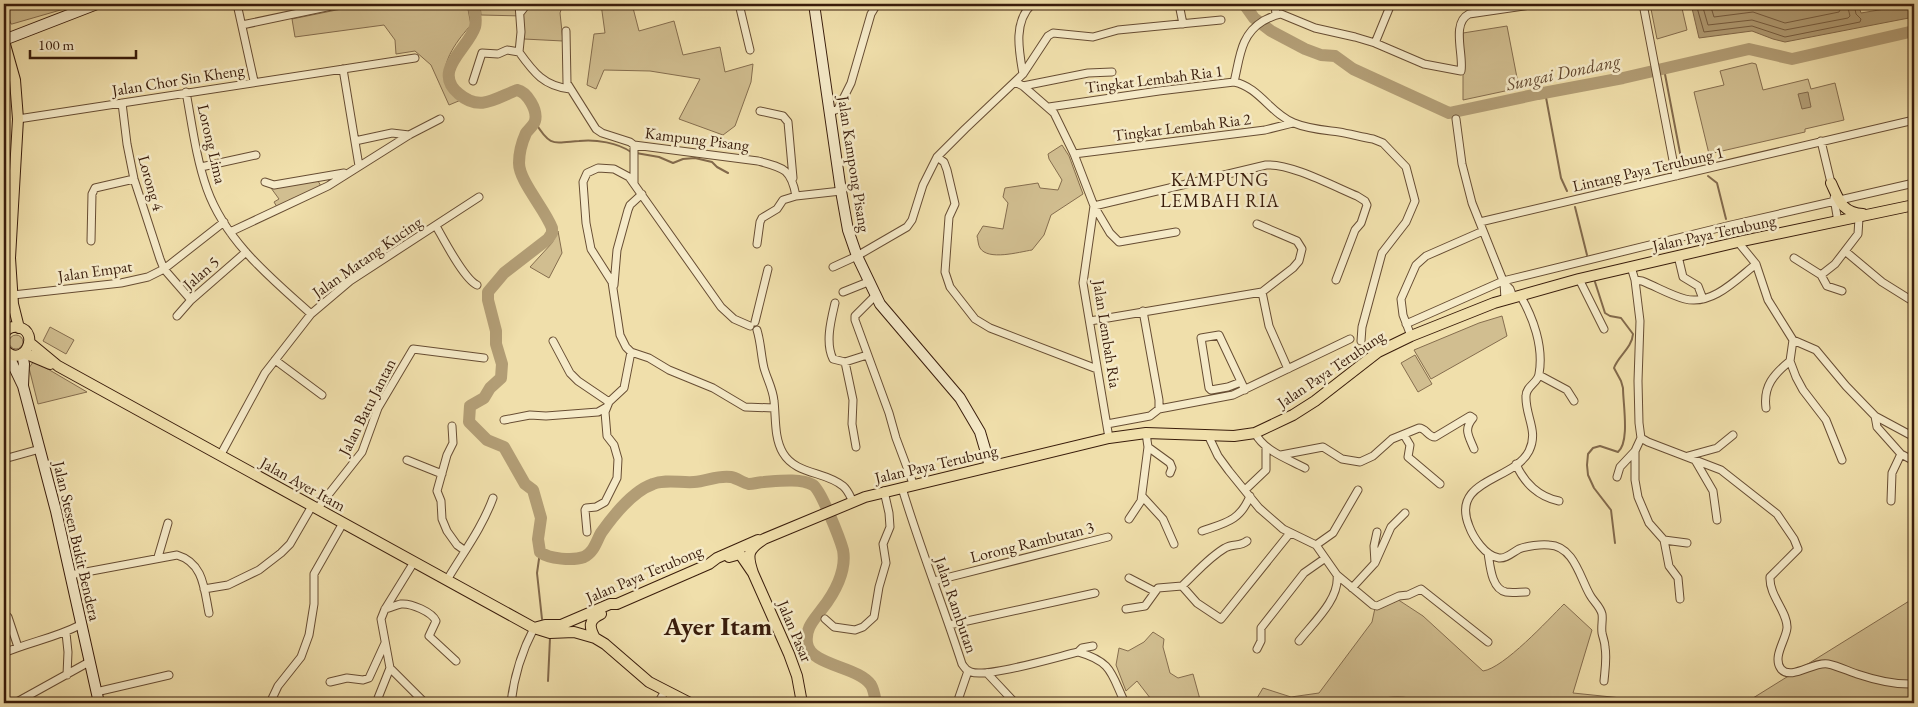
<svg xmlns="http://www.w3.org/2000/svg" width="1918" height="707" font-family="'EB Garamond',serif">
<rect width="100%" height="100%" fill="#f0dfab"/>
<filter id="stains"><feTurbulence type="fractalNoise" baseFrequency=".004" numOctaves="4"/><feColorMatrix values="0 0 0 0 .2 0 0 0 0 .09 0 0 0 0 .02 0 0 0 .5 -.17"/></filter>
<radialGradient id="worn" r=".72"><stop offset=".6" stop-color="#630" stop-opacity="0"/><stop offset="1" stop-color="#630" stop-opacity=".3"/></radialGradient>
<path fill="#d1be90" stroke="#856d4e" d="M4 4H62L64 9 12 24H11Z
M366 4H467L471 25C459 38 440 62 446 81 449 89 455 95 461 100L449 105 431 65 415 51 396 54 395 40 384 25 295 37 292 19Z
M480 4H534L548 7 551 4H563L560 13 563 41 524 39 523 16 481 15Z
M601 4H632L639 31 674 21 683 55 720 47 725 72 753 64 751 82 735 126 723 135 679 119 700 79 650 71 604 70 596 89 587 85 594 34 605 33Z
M1650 4H1681L1687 30 1657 39Z
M1507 26 1519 88 1463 100V33Z
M1752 63 1756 64 1763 90 1808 79 1811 89 1835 83 1844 120 1805 129V132L1709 154 1694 92 1724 85 1720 71Z
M1062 145 1069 156 1083 194 1051 215 1044 235 1032 250C1019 252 988 261 980 248 978 245 978 239 977 236L983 226 1003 229 1008 203 1003 197 1005 188 1038 183 1040 188 1058 190 1062 180 1049 159 1048 154Z
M318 181 321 186 277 207 274 202 279 199 271 188Z
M558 231 562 253 549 278 530 267 552 243Z
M1502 316 1507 336 1431 379 1414 350 1479 323Z
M50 327 74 340 66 354 43 341Z
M9 342a7 7 0 1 1 14 0a7 7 0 1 1-14 0Z
M1415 355 1432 384 1418 392 1401 363Z
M33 362 41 365 87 392 38 404 29 368Z
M1914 598V703H1745Z
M1397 599 1423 616 1483 671C1504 668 1548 620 1564 604L1592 630 1573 693 1670 703H1425C1407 694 1384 696 1366 703H1254L1263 688 1291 697 1319 693 1372 622 1375 608Z
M1153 632 1164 639 1163 647 1170 673 1178 678 1193 674 1201 703H1154L1137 681 1126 691 1116 665 1119 648 1128 651 1144 642Z"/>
<path fill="#b29d75" stroke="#82694b" d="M1691 4H1858L1861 13 1914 4V17L1785 42 1773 39 1752 31 1699 38Z
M1808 92 1811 107 1802 109 1798 94Z"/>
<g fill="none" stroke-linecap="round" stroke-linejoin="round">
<path stroke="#765c40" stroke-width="1" d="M1696 4 1704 32 1752 26 1785 37 1860 22 1861 19 1856 14 1854 4
M1702 4 1708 25 1752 20 1785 30 1848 18 1850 16 1847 4
M1710 4 1714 17 1753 12 1785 23 1839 12 1840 10V4"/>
<path stroke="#82694b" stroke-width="2" d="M1664 69 1681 158 1689 164
M1545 92 1561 178 1567 191
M535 122C550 147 553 143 579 141 596 139 618 143 631 152
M636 153 659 157 673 163 683 159 695 158 712 162 717 167 728 173
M1708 176 1717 183 1726 219
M1575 207 1587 255
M1595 282 1605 313 1610 316 1621 318 1633 334C1632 348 1618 356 1614 368L1621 381 1623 388C1623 404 1630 442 1618 452L1600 446 1593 448 1588 454 1587 465 1588 475 1594 488 1611 510 1615 543
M540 552 537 573 542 619
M548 681 550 638"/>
<path stroke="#b29d75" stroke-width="12" d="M473 4C475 11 477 19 475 27 468 49 431 71 459 94 480 112 496 98 517 90 527 92 538 110 535 121 534 125 529 129 526 133 522 142 519 152 519 163 519 181 545 209 552 228V233L548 239 504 273 488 292V300L496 331V344L502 364 501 378 490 388 484 398 470 406 469 422 487 440 504 447 525 484 533 490 541 518 538 539 540 552C549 559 573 561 584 557 594 552 596 542 601 533 613 516 633 491 653 484 665 479 681 483 694 482 707 481 718 475 731 477 737 478 743 483 749 484 754 484 759 482 764 482 778 481 800 478 813 485 821 490 840 539 843 550 847 571 834 594 822 609 814 620 805 628 807 643 810 666 858 666 871 685 874 690 875 698 876 703
M1244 4 1254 18 1271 31 1305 49 1321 55 1335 56 1353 69 1449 113 1538 94 1623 78 1749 49 1792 59 1914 31"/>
<g stroke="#674d33" stroke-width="9">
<path id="street" d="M237 4 254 81
M739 4 750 50
M1179 4 1183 24
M1275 4 1276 15
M1643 4 1676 176
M520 13 527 4
M242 25 341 4
M566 31 567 83 596 129 602 133 630 142 634 145 758 161C784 168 791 169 796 196
M1375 43 1391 4
M519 52C534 73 544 86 570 89
M343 69 359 166
M1023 74C1019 51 1013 22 1032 4
M473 81 482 53 498 54 507 50 519 52 521 32 519 4
M1015 82 1023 86 1054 113 1074 154 1094 206 1083 283 1109 438
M1234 82C1240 58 1240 35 1263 21 1269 18 1274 15 1281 14L1315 28 1355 37 1375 43 1424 64 1461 71C1464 55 1451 23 1469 14L1538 4
M1023 86 1088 73 1112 72
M186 92C192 124 196 158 207 189 226 242 271 278 311 314
M122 103 127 144 134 179 160 259 164 269 191 300
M1049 107 1159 91 1234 82C1259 87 1271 114 1294 123 1308 129 1324 130 1339 132 1350 134 1362 137 1373 139L1383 143 1406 167 1415 201 1406 222 1382 253 1362 327 1361 341
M760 111 783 116 788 122 793 178
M830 112 838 109 851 83 871 14 877 4
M18 119 415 58
M1456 119 1462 164 1472 203 1504 283 1505 299
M355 141 392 133 409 135
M1821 141 1832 187
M634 145V183
M1074 154 1265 130 1293 123
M937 157 944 162 947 170 955 204 949 217 945 272 950 287 975 319 990 328 1097 369
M201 167 256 155
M265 182 274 185 344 173
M1834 198 1838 222
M1480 222 1914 120
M436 226C444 240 464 279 477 285
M230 232 328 186 409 135 440 119
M1176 232 1119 242 1110 233 1094 206 1266 165C1290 163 1333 186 1357 196L1365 201 1367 205 1361 223 1355 230 1336 280
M91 241 92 194 95 188 134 179
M1738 242 1756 264 1768 300 1793 340 1790 361 1796 377 1803 390 1826 420 1842 460
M757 244 760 222 762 218 777 209 783 200 796 196 841 191
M1845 251 1882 282 1914 302
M1678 256 1683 277 1698 286 1703 299
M1794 258 1821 275 1835 264 1858 234 1859 218
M833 267 857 256 907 227 912 220 923 185 937 157 965 129 1023 74 1048 36 1053 33 1093 37 1118 30 1221 20
M1821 275 1827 286 1842 291
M1579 279 1604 329
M1635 280 1642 281C1657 287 1670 295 1685 299 1712 306 1737 279 1756 264
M1504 283 1510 289 1513 297
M614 285 617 250 628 210 630 205 642 194
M843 292 868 282
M1262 292 1269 326 1288 369
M13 295 121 283 148 277 164 269 224 222
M1520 295C1533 317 1544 347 1539 374 1538 383 1526 386 1526 396 1525 416 1539 431 1529 451 1514 481 1450 479 1469 526 1473 537 1485 556 1499 558 1506 559 1513 552 1519 549 1527 546 1541 544 1549 545 1574 546 1580 578 1590 595 1593 601 1600 606 1602 614 1603 620 1601 626 1602 633 1603 638 1605 642 1605 647 1607 658 1605 670 1604 681
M875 296 855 316V320L889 413 896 438 914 486
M835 303C831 320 825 343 833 359L845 362 853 400 852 424 856 447
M1143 311 1159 400V409
M177 316 191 300 246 252
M1090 321 1262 292 1293 268 1299 261 1302 249 1297 241 1257 224
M755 322 768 269
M1406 324 1503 281 1731 225 1914 183
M750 326 734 319 721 307 629 177 614 169 598 168 587 173 583 182 586 223 591 249 612 282 620 335 626 347 631 352 649 358 669 370 713 388 745 407 774 408
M757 330C761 343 761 356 764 368 767 379 773 389 774 401 776 418 774 438 783 453 796 475 825 471 843 486 848 490 850 496 853 502
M1411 336 1403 315 1401 299 1416 265 1426 256 1483 231
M1793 340 1816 350 1846 386 1875 416 1914 437
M553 341 570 373 578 381 609 402
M275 360 322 395
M845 362 867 355
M1539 375 1567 390 1574 401
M1241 382 1228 387 1211 390 1209 388 1201 338 1219 335 1245 390
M1766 408C1763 386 1774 374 1790 361
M1875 416 1877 427 1901 454 1892 473 1891 501
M1473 418C1463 430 1469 436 1474 449
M504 420 530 415 546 416 598 412 605 408
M1107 424 1150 416 1159 409 1233 395 1350 339
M452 426 453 443 447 455 437 491 441 501 442 519 447 531 457 545 464 550
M1146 433 1148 447 1170 463 1172 468 1170 473
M1255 433C1264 451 1288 459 1305 468
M1208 435 1218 456 1229 471 1259 508 1283 529 1316 545 1337 575 1373 605 1377 606 1399 596 1408 595 1421 589 1488 642
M1404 435 1410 445 1408 457 1440 484
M1641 438 1648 442 1721 470 1777 514 1794 539 1798 549 1770 577C1769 596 1788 612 1787 628 1786 640 1772 657 1781 669 1791 681 1814 661 1828 664 1838 666 1848 671 1857 674 1875 680 1895 685 1914 684
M1635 451V480L1638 497 1649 523 1664 540 1669 566 1678 578 1680 599
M1901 454 1914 461
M1281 455 1323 447 1342 459 1360 462 1373 456 1392 439 1419 428C1426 428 1428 437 1435 437L1470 416 1473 418
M220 456 265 373 311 314 350 281 479 197
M1688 456 1717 448 1733 435
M4 459 40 449
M407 460 442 474
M1695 460 1713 491 1717 520
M1516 464C1524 483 1539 497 1559 501
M1617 477 1620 467 1635 451 1641 438 1639 423 1638 381 1640 321 1635 280 1631 267
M902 488C920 548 943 605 962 664 965 668 966 671 971 672 987 678 1057 657 1078 652L1082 648 1093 646
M1245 490 1266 470V447
M1142 496 1163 519 1174 544
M317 509 362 452 378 408 413 349 484 358
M1129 519 1141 501 1148 447
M1202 531C1225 523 1240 521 1250 496
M587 532 585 510 586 508 596 507 605 502 617 478 618 459 614 445 607 436 605 412 609 402 624 388 631 352
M1664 540 1687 543
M1316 545 1333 533 1358 490
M1488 553C1490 564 1491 589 1506 592 1512 593 1520 592 1526 592
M158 557 168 523
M1375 563 1391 527 1405 513
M70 575 177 555C204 563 204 589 209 613
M1129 578 1154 591
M447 580C463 553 482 528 493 498
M934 581 1108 537
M1182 586 1197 603 1221 619 1290 533
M1352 588 1375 563 1374 546 1377 532
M204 589 228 585 259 570 281 553 290 544 312 506
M385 609C390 608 396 605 401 604 411 603 432 612 436 621L429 636 456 661
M1126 609 1145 606 1158 588 1182 586C1196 573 1208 558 1225 548 1233 543 1240 547 1247 541
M8 617 18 647
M825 619 834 627 855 630 863 627 874 617 879 587 886 563 883 544 890 527 889 513 884 491
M949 625 1095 593
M66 633 68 652 67 675
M1299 641C1313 623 1340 599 1337 575
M1257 649 1261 641V628L1304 573 1324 559
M1078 652C1113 662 1111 674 1125 703
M4 653C29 642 55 638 80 625
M390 668 425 703
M987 673 1015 703
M330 682 347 678 363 680 369 678 385 643
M96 692 169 675
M15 703 89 662
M270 703 278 686 301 657 309 635 314 604V574L343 523
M376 703 390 668 381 619 385 609 414 562
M511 703C514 676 521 653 534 628
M658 703 665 691
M957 703 968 671"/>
</g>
<g stroke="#391c0b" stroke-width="12">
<path id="secondary" d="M814 4 841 191 848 230 857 256 880 304 960 398 980 432 990 466
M4 40 97 4
M22 354 24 364 23 385
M10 355 12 363 23 386 56 511 99 703"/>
</g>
<g stroke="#391c0b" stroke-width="12">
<path id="primary" d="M4 41 15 80 18 119 10 258 13 304 19 328
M1831 183C1839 200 1842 213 1863 214
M4 333C7 329 12 326 18 327 42 332 23 371 4 349
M29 342 58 366 534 628 550 633 574 632 595 638 605 644 649 682 690 703
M24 353 50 364
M729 557 740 554 753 573 789 654 797 676 802 703
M753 573C747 555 747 550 764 539L865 497 1109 438 1146 433 1234 436 1255 433 1293 415 1315 401 1378 352 1411 336 1494 303 1579 279 1738 242 1914 205
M534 628 545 625H561L610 604H617L709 564 717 558 758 540
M595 638C589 627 588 620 601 614"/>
</g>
<use href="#street" stroke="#f5eac8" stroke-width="7"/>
<use href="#secondary" stroke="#f5eac8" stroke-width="10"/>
<use href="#primary" stroke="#f0dfab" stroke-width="10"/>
</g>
<g text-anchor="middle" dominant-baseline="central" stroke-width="5" stroke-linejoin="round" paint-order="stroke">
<g font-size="16" fill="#391c0b" stroke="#f5eac8">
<text transform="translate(1154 79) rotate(-7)">Tingkat Lembah Ria 1</text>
<text transform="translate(178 80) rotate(-9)">Jalan Chor Sin Kheng</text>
<text transform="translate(1182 127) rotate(-7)">Tingkat Lembah Ria 2</text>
<text transform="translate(697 139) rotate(7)">Kampung Pisang</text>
<text transform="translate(212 144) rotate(77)">Lorong Lima</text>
<text transform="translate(854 164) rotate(81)">Jalan Kampong Pisang</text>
<text transform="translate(1648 169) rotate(-13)">Lintang Paya Terubung 1</text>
<text transform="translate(151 183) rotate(74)">Lorong 4</text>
<text transform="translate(1714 233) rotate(-12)">Jalan Paya Terubung</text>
<text transform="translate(367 257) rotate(-35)">Jalan Matang Kucing</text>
<text transform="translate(95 271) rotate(-8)">Jalan Empat</text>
<text transform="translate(201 273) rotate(-41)">Jalan 5</text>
<text transform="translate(1107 334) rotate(81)">Jalan Lembah Ria</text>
<text transform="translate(1331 369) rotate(-34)">Jalan Paya Terubung</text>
<text transform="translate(367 407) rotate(-63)">Jalan Batu Jantan</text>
<text transform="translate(936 464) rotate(-13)">Jalan Paya Terubung</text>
<text transform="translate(303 484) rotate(29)">Jalan Ayer Itam</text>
<text transform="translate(77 541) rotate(77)">Jalan Stesen Bukit Bendera</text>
<text transform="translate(1032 542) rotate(-14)">Lorong Rambutan 3</text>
<text transform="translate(644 574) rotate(-23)">Jalan Paya Terubong</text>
<text transform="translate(956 605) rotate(71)">Jalan Rambutan</text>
<text transform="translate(795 631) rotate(67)">Jalan Pasar</text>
</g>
<g font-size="18" font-style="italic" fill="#634930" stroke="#f5eac8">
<text transform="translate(1563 72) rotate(-12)">Sungai Dondang</text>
</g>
<g font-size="18" letter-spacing="1" fill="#391c0b" stroke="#f5eac8">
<text x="1220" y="179">KAMPUNG<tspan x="1220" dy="21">LEMBAH RIA</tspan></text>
</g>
<g font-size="26" font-weight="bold" fill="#391c0b" stroke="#f5eac8">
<text x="718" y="626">Ayer Itam</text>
</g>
</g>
<rect width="1918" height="707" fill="none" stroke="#f0dfab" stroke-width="20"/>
<rect x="5" y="5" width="1908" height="697" fill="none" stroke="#391c0b" stroke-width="2.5"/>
<rect x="10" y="10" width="1898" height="687" fill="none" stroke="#391c0b"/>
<path d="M30 50v8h106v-8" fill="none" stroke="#391c0b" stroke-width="2.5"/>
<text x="38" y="50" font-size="15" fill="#391c0b" stroke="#f5eac8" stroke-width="4" paint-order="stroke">100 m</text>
<rect width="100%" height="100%" filter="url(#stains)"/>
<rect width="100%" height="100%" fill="url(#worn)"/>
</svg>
